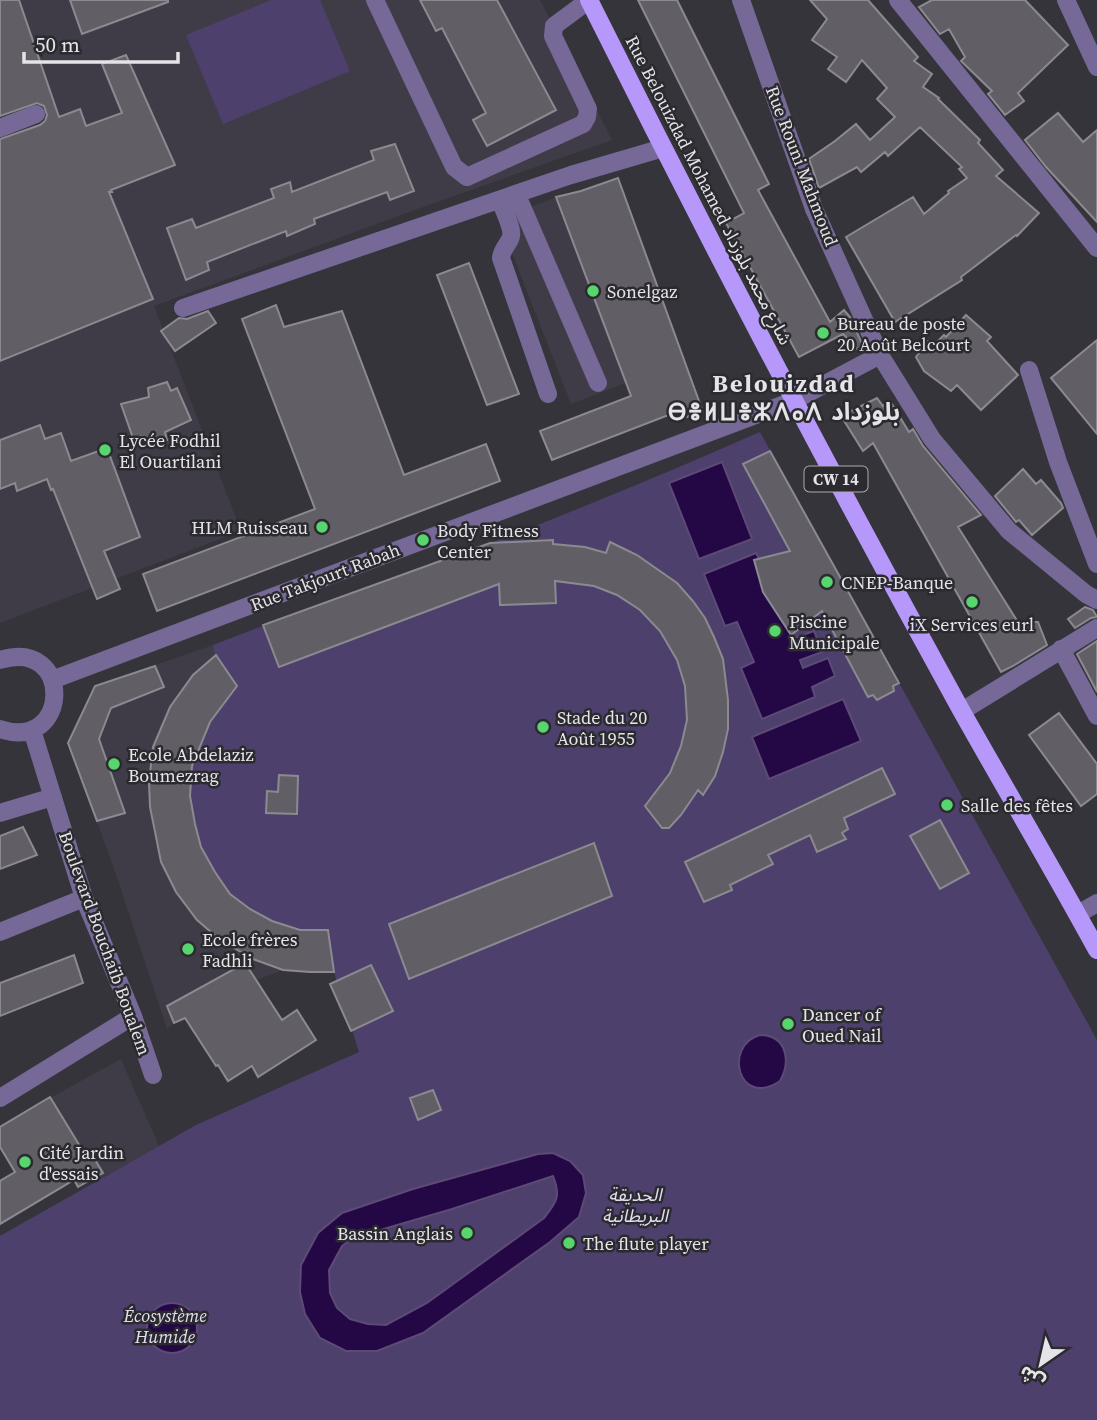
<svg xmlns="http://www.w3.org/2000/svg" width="1097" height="1420" font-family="'Source Serif 4','Noto Sans Arabic','Noto Sans Tifinagh',serif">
<rect width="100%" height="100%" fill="#35343a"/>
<path fill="#3f3c47" d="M19 0H540L612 140 420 208 154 306 241 531 0 623V140L59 116Z
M618 178 685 362 649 374 571 404 499 220 556 197 581 191Z
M213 645 216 655 193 675 150 807 154 834 161 862 176 892 253 959 283 970 254 981 174 1023 167 1029 116 874 68 743 95 686Z
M121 1059 159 1146 93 1183 50 1098Z"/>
<path fill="#4e406c" d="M271 0H320L350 71 223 124 186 35Z
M760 432 1097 1040V1420H0V1236L196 1125 359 1052 334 972H310L283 970 253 959 176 892 161 862 150 807 149 782 170 707 193 675 215 655 213 645C302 610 394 580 484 546 577 510 669 472 760 432Z"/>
<path fill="#230845" stroke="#5d4a76" stroke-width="2" fill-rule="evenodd" d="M722 462 752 539 699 559 669 483Z
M756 553 759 559 768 556 775 571 798 605 807 626 790 633 792 639 814 631 822 652 800 660 803 668 828 658 835 676 812 687 815 697 762 719 741 668 754 662 737 622 725 626 704 574Z
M843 699 861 741 769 779 752 737Z
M760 1035C787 1036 791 1061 780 1081 738 1109 723 1045 760 1035Z
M553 1153 570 1161 583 1175 586 1193 579 1217 550 1242 423 1333 377 1351H346L320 1338 305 1314 300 1292 301 1265 318 1233 342 1213 413 1189 538 1154ZM553 1176C561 1196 557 1202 544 1218L427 1303 386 1325 368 1324 350 1319 337 1308 330 1293 329 1270 342 1246 353 1238 452 1209Z
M147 1328a25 25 0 1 1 50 0a25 25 0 1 1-50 0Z"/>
<path fill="#615f65" stroke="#8c8a91" stroke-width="2" d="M0 0H19L59 117 80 109 86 126 122 113 102 64 126 55 175 165 111 190 112 192H109L153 299 0 361V139L40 125 45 121 47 115 44 106 37 103 0 116Z
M70 0H168V2L82 34Z
M420 0H497L556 110 487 146 473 120 486 113 442 28 436 31Z
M638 0H677L769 184 758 190 830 322 844 310 850 317 864 348 860 352 843 334 799 357 726 223 744 213Z
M810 0H868L918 57 914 61 932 74 923 87 939 98 938 99 980 140 978 143 1003 170 996 176 1039 213 1017 236 1016 235 961 277 962 280 895 322 846 237 913 197 924 214 949 193 948 191 967 178 959 169 962 167 920 127 888 156 885 152 861 172 857 167 819 188 809 159 835 141 856 124 870 140 895 117 877 99 887 88 862 60 846 82 828 69 837 57 812 40 827 19Z
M932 0H1025L1068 45 1018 93 1024 101 1005 115 988 94 992 91 961 61 965 57 949 29 940 34 919 7Z
M1058 113 1083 142 1097 130V222L1046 167 1025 140Z
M395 144 414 191 390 200 387 192 314 219 315 224 287 236 286 231 207 262 209 270 186 280 167 228 192 219 196 228 274 198 271 189 290 182 292 192 374 160 371 151Z
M618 178 703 412 674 421 671 414 552 460 540 431 631 396 556 197 581 191Z
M469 263 519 394 487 405 437 275Z
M276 305 284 327 342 311 404 475 486 444 500 481 157 611 143 574 315 509 242 319Z
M208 311 216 323 175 351 161 331 179 318 187 319Z
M966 315 991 337 987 341 1018 375 981 410 957 385 951 391 924 371 916 357 928 341 934 345 944 335 946 337Z
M1097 340V434L1051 378Z
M167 382 171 391 177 388 191 420 165 432 167 440 147 447 143 436 133 438 121 404 149 397 148 388Z
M877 398 883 406 890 401 909 432 913 429 923 446 981 515 958 527 1021 627 1030 622H1038L1047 645 1013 666 1001 672 873 443 863 451 841 416Z
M40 425 45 439 61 433 71 461 107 448 140 537 104 551 120 589 97 599 53 489 51 490 47 479 17 491 15 483 0 489V440Z
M770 451 899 683 893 686 894 691 877 700 873 695 868 697 822 611 791 635 763 592 754 560 790 551 743 464Z
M1023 469 1036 484 1041 480 1061 503 1063 508 1032 535 1019 520 1016 522 995 496Z
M553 540V544L585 547 606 553 610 542 637 555 677 583 693 601 705 618 714 637 723 659 728 700V729L723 752 715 776 703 795 698 790 681 815 669 828H662L645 806 670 773 681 746 687 720 685 686 677 660 660 631 640 610 617 595 594 586 555 581 556 603 500 605 499 584 279 667 263 625 490 543Z
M1085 607 1093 610 1097 617 1091 618 1075 628 1068 619Z
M1097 641V692L1077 654Z
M216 655 237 686 210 722 192 766 190 796 195 824 201 847 215 872 230 894 250 909 272 921 300 930H328L334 972H310L283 970 253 959 219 939 197 920 176 892 161 862 150 807 149 782 153 747 170 707 193 675Z
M155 666 164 687 111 708 99 739 125 813 97 821 68 743 95 686Z
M1059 713 1097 764V794L1081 806 1029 735Z
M882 768 895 794 844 818 848 829 842 833 846 839 817 852 810 835 768 855 773 864 730 885 732 890 704 902 685 862Z
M279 775 298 776 297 814 266 813 267 791 278 792Z
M940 820 969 873 940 889 910 836Z
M23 827 37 855 0 869V836Z
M594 843 612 896 409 979 389 924Z
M74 955 83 983 0 1016V983Z
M245 963 282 1020 297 1010 316 1040 258 1077 252 1066 228 1081 218 1065 216 1066 185 1018 174 1023 167 1006Z
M371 965 393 1011 351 1031 330 984Z
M433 1090 441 1110 418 1120 410 1098Z
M50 1097 89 1161 94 1158 103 1173 78 1187 74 1180 0 1224V1181L15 1172 0 1147V1127Z"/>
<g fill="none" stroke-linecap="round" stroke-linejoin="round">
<path stroke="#766897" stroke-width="18" d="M375 0 454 167 467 177 583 124 587 117 588 109 553 36 554 26 589 0
M898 0 1097 248
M1066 0 1097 67
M0 128 36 114
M517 195 598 383
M500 200C503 209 513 228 511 236 510 243 502 248 501 258L548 394
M183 308 571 175 663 148
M880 355 932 439 1009 531 1086 594 1097 600
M1029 370 1058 462 1097 564
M1061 649 1097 716
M0 660C74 637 71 753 0 729
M52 680 793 401 880 355 814 209 741 0
M962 711 1097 628
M32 730 84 898 133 1016 153 1075
M0 813 53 797
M1078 914 1097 903
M0 932 84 898
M0 1098 133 1016"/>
<path stroke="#b698fa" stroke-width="18" d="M589 0C708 239 832 476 961 710 1006 790 1053 869 1097 950"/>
</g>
<g fill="#58d56f" stroke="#2b2a2f" stroke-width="2.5">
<circle cx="593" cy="291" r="7"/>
<circle cx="823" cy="333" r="7"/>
<circle cx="105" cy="450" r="7"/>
<circle cx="322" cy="527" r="7"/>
<circle cx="423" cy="540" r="7"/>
<circle cx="827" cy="582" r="7"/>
<circle cx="972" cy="602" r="7"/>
<circle cx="775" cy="631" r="7"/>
<circle cx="543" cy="727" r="7"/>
<circle cx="114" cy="764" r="7"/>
<circle cx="947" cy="805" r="7"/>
<circle cx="188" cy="949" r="7"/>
<circle cx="788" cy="1024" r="7"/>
<circle cx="25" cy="1162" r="7"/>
<circle cx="467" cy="1233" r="7"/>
<circle cx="569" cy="1243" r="7"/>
</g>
<g text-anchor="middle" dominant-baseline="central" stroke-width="5" stroke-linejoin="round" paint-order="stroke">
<rect fill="#2b2a2f" stroke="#adacb0" stroke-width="2" x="804.5" y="466.5" width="63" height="25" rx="5"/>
<g font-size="16" font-weight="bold" fill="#e5e4e8">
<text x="836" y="479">CW 14</text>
</g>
<g font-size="18" fill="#e5e4e8" stroke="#2b2a2f">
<text transform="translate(802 166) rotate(69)">Rue Rouni Mahmoud</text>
<text transform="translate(709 190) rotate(63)">Rue Belouizdad Mohamed شارع محمد بلوزداد</text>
<text transform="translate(325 577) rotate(-21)">Rue Takjourt Rabah</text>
<text transform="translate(105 943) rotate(70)">Boulevard Bouchaïb Boualem</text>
</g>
<g font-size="18" fill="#e5e4e8" stroke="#2b2a2f" text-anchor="start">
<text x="607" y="291">Sonelgaz</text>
<text x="837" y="323">Bureau de poste<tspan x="837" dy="21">20 Août Belcourt</tspan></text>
<text x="119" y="440">Lycée Fodhil<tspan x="119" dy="21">El Ouartilani</tspan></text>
<text x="308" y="527" text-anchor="end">HLM Ruisseau</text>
<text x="437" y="530">Body Fitness<tspan x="437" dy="21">Center</tspan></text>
<text x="841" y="582">CNEP-Banque</text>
<text x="789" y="621">Piscine<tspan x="789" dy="21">Municipale</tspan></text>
<text x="972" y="624" text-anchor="middle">iX Services eurl</text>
<text x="557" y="717">Stade du 20<tspan x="557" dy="21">Août 1955</tspan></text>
<text x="128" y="754">Ecole Abdelaziz<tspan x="128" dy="21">Boumezrag</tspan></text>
<text x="961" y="805">Salle des fêtes</text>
<text x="202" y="939">Ecole frères<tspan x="202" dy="21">Fadhli</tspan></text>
<text x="802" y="1014">Dancer of<tspan x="802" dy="21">Oued Nail</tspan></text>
<text x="39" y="1152">Cité Jardin<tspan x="39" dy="21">d'essais</tspan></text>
<text x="453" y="1233" text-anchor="end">Bassin Anglais</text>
<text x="583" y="1243">The flute player</text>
</g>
<g font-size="18" font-style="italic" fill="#e2ddf1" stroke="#2b2a2f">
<text x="635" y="1194">الحديقة<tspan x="635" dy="21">البريطانية</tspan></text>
<text x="165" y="1315">Écosystème<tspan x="165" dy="21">Humide</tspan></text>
</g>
<g font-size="24" font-weight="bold" letter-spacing="2" fill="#e5e4e8" stroke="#2b2a2f">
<text x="784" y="383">Belouizdad<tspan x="784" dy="28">ⴱⴻⵍⵡⴻⵣⴷⴰⴷ بلوزداد</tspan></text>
</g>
</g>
<g transform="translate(1041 1364) rotate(214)" stroke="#2b2a2f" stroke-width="5" paint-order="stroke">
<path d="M0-5L12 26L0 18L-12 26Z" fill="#e5e4e8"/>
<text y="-10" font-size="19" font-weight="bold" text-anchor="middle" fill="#e5e4e8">ش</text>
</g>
<path d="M24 52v10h154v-10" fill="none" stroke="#e5e4e8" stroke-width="3.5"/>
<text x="35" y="52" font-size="21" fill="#e5e4e8" stroke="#2b2a2f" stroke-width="5" paint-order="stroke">50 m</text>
</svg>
